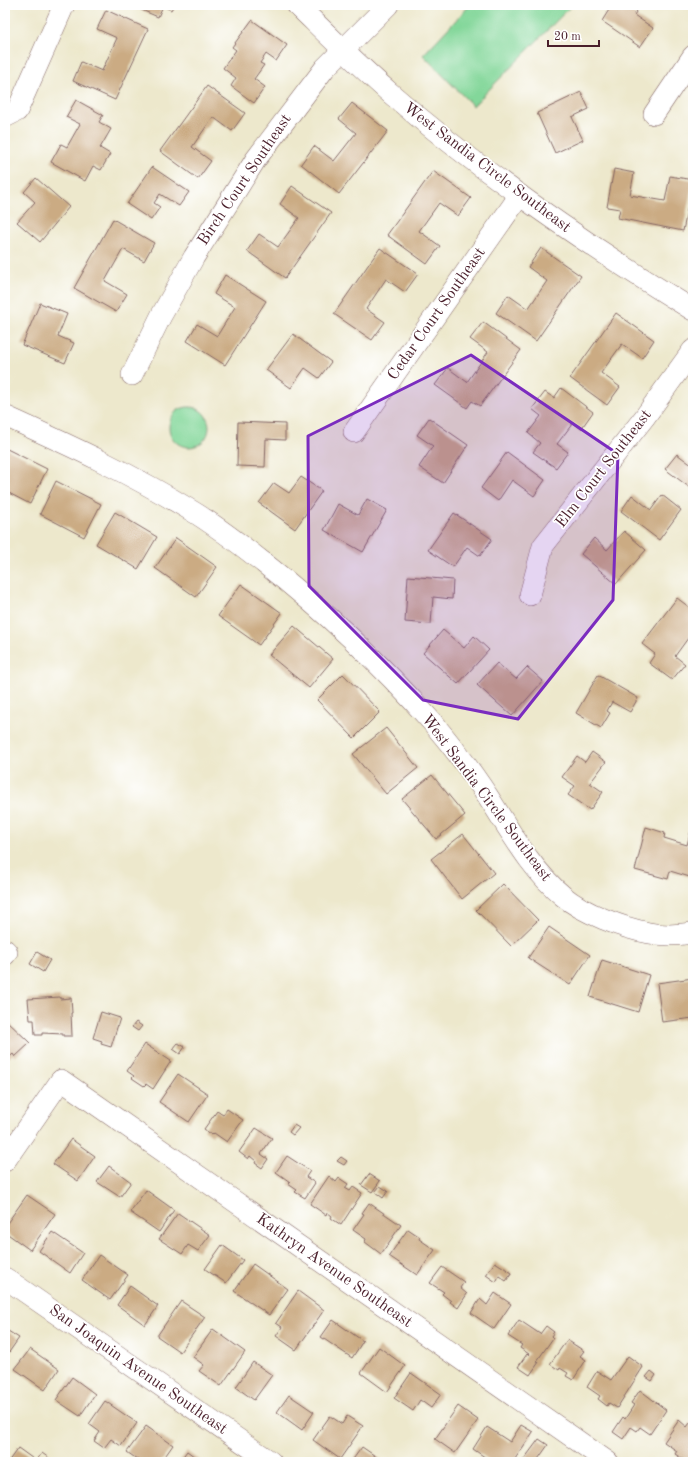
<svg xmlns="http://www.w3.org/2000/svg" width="698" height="1467" font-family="'Old Standard TT',serif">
<rect width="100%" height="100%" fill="#fff"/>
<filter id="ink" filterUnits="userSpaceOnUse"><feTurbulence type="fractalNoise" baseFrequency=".025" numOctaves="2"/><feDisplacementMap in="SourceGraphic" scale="8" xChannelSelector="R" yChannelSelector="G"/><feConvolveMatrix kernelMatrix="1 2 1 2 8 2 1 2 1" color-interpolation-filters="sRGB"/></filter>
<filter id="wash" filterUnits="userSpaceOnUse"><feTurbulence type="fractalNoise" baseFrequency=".012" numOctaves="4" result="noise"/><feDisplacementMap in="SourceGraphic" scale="16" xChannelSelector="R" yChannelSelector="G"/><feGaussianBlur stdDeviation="0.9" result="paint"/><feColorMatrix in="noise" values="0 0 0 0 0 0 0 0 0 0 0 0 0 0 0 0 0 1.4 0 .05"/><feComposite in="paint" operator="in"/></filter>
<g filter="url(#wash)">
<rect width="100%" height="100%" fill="#ede8cc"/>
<path fill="#83d79a" stroke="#667b62" d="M470 5H572L473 106 423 55Z
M169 427a20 20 0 1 1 40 0a20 20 0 1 1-40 0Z"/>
<g id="blocks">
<path fill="#cbab83" d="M130 5H174L171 10 163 6 158 17Z
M612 5H641L634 15 653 28 640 47 602 21Z
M106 10 148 29 115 100 73 81 81 62 102 71 117 38 97 29Z
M252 20 287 45 276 61 266 54 260 63 264 65 254 79 265 87 254 103 231 86 236 78 223 68 236 50 232 47Z
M207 86 245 113 232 131 213 117 192 147 211 161 198 179 160 151Z
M581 92 589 109 572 117 583 140 555 153 537 113Z
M76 100 103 115 99 122 111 129 100 148 110 154 101 170 93 166 85 181 51 162 61 144 67 147 80 124 66 117Z
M352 103 388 131 339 194 301 164 314 146 334 161 356 133 339 119Z
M152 167 189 192 179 206 160 194 154 203 160 207 151 220 127 204Z
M614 169 634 173 630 195 665 201 670 176 693 180 683 231 618 218 620 209 607 207Z
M433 171 471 198 458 216 439 203 419 231 440 246 427 264 387 235Z
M36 178 69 207 40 242 17 222 35 202 24 192Z
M292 186 331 213 285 278 247 251 259 234 278 247 299 218 280 204Z
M113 219 154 243 144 261 123 249 105 281 127 294 116 312 74 288Z
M380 248 418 274 405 292 386 279 366 309 385 322 372 340 334 314Z
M541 248 581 276 536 341 496 313 508 295 528 309 547 281 528 267Z
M225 275 266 301 225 365 187 341 197 324 217 336 235 307 214 294Z
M40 303 67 314 58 336 74 343 65 363 22 345Z
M616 313 654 340 642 358 622 344 601 373 620 387 607 405 570 378Z
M483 322 521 350 480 406 472 401 467 408 435 385 448 368 467 382 488 352 470 339Z
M293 334 331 362 319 378 305 368 291 388 266 370Z
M561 388 593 412 581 429 573 423 557 444 568 452 556 468 533 452 540 443 528 433 541 416 532 409 545 392 554 398Z
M429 418 468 445 443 483 419 467 433 446 417 435Z
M238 422 285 424V440L266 439 265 467 237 466Z
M5 448 47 469 30 504 5 491Z
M507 452 545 480 534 496 512 480 498 501 481 488Z
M677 454 693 466V490L665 469Z
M301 477 322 491 295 529 259 503 274 483 289 493Z
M56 481 101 504 84 537 40 514Z
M632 495 651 510 662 495 681 510 659 540 621 511Z
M367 499 387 510 363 552 324 530 338 504 358 515Z
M115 512 157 537 138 569 96 544Z
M454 513 492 539 480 556 467 547 453 567 428 550Z
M624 531 646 550 616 584 581 554 594 538 607 550Z
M176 538 217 567 196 597 155 568Z
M408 576 453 580 452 599 433 597 431 624 405 622Z
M241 584 282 613 259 645 218 616Z
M677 598 693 610V635L691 634 675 656 685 664 672 680 649 663 655 654 642 644Z
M294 626 333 659 309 688 269 655Z
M443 630 464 648 474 636 489 650 458 684 423 653Z
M497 663 516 679 527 667 543 681 512 716 477 685Z
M343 674 380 712 354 738 317 700Z
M598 675 638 698 630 712 612 702 607 711 610 713 601 728 576 713Z
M386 728 418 768 386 794 353 754Z
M592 752 606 762 590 783 603 792 590 810 568 795 575 786 562 777 577 756 585 762Z
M432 775 465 815 436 839 402 799Z
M646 827 665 833 664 838 687 845 691 830H693V878L670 871 668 879 635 870Z
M463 834 494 873 462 899 431 859Z
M503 884 538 920 511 946 476 910Z
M549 927 590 955 570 985 528 958Z
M37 952 50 960 43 972 30 964Z
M602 960 649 975 638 1012 590 997Z
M693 978V1018L662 1022 657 983Z
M60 997V999L71 998 72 1013H71L72 1036H63V1034L42 1033V1035H35L34 1020H30L28 999Z
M101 1012 120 1018 111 1047 101 1044 102 1041 93 1038Z
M5 1019 30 1043 15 1057 13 1054 6 1060 9 1063 5 1066Z
M136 1022 142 1026 138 1031 132 1027Z
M178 1043 185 1047 180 1054 173 1049Z
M145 1044 171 1061 153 1089 146 1084 144 1086 132 1078 134 1076 127 1071Z
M178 1074 208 1094 189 1122 159 1102Z
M227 1109 243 1120 227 1142 214 1133 212 1135 204 1129 217 1111 223 1115Z
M294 1125 299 1128 293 1135 289 1132Z
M256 1128 272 1138 261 1154 268 1159 262 1168 255 1163 256 1161 250 1156 248 1159 239 1152Z
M71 1139 95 1156 78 1181 53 1164Z
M287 1156 310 1171 306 1177 315 1183 305 1198 295 1192 297 1190 288 1184 290 1182 276 1172Z
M341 1157 347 1161 344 1165 337 1161Z
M109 1166 131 1182 120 1197 97 1182Z
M369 1174 380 1181 372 1192 361 1185Z
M329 1176 336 1182 339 1178 348 1184 345 1188 350 1191 353 1187 362 1193 341 1225 331 1218 332 1216 327 1212 326 1215 310 1204Z
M380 1186 388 1191 383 1198 375 1192Z
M146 1190 174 1210 159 1232 130 1212Z
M27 1195 55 1214 30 1250 5 1232V1226Z
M369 1203 401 1225 381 1254 365 1242 366 1239 353 1230 364 1214 362 1213Z
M178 1213 210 1235 198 1251 188 1245 182 1254 159 1239Z
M408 1229 420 1237 419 1239 435 1250 417 1275 389 1256Z
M52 1232 83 1253 70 1273 39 1251Z
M222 1245 243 1260 226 1283 205 1269Z
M99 1255 128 1275 110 1300 82 1280Z
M495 1262 512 1273 506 1281 499 1276 496 1282 486 1275Z
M253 1264 288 1289 269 1315 234 1291Z
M442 1267 464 1282 460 1288 467 1294 458 1308 450 1302 451 1301 442 1294 444 1292 430 1283Z
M130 1286 158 1306 145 1325 117 1305Z
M298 1291 324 1310 296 1350 276 1336 282 1327 276 1323Z
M495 1293 511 1304 494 1329 471 1313 480 1299 487 1305Z
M181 1301 205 1317 180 1352 157 1336Z
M333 1320 363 1341 352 1358 321 1337Z
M519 1320 540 1334 546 1326 554 1332 551 1336 553 1338 537 1361 539 1362 530 1375 518 1367 527 1354 528 1355 529 1354 520 1348 522 1345 508 1336Z
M5 1329 19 1338 5 1358Z
M213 1329 245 1352 221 1386 199 1371 204 1365 193 1357Z
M567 1340 584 1351 580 1356 586 1360 573 1380 566 1376 568 1373 560 1368 559 1370 550 1364Z
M379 1347 405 1366 387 1392 361 1373Z
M30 1349 59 1369 45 1390 15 1369Z
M628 1356 643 1367 617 1408 609 1403 607 1406 598 1399 600 1396 587 1387 597 1371 611 1380Z
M253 1362 272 1375 254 1400 236 1387Z
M651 1371 656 1375 652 1381 646 1377Z
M411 1373 441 1394 431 1408 420 1400 413 1411 394 1398Z
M72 1377 95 1394 80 1416 56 1400Z
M640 1390 666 1410 650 1434 640 1427 637 1431 631 1427 623 1439 613 1432 623 1417 625 1419 634 1405 631 1403Z
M289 1395 314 1412 302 1430 277 1412Z
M105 1401 137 1423 121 1446 111 1439 104 1448 94 1441 100 1432 89 1424Z
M458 1406 478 1420 455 1453 435 1439Z
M330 1416 342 1424 347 1416 363 1426 340 1459 313 1440Z
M679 1420 687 1427 690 1423 693 1426V1462H682L684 1460 675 1454 677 1451 664 1442Z
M521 1425 533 1432 513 1462H503L501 1461 500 1462H492L473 1449 487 1427 510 1442Z
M146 1426 173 1445 161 1462H141L127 1452Z
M539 1439 548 1445 536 1462H522Z
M362 1447 384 1462H351Z
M18 1448 36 1461 42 1453 53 1461 52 1462H8Z
M187 1451 202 1462H179Z"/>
</g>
</g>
<g filter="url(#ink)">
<use href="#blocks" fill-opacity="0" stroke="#836563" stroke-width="1"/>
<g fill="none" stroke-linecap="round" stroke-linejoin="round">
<g stroke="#836563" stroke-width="22">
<path id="street" d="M297 5C327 34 357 64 389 92 483 174 587 245 693 310
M654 114 693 56
M5 117 17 111 64 5
M132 375 161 316 194 257 256 159 325 68 388 5
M5 416C69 445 132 474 192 511 217 526 241 545 264 563 325 611 381 664 432 722 449 742 466 764 481 786 507 824 527 866 563 896 583 913 623 928 649 933 663 936 679 935 693 933
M354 432 520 195
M530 595 543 546 644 418 693 350
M5 950 7 952 5 955
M5 1161 61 1080 608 1462
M5 1278 271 1462"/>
</g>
<use href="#street" stroke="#fff" stroke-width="21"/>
</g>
</g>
<path fill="#7b2cbf" fill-opacity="0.2" stroke="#7b2cbf" stroke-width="3" stroke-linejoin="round" d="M471 355 618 454 613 600 518 719 423 700 309 586 308 436Z"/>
<g text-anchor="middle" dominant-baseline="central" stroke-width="3.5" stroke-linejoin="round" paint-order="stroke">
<g font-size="16" fill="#4a1f2b" stroke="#fff">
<text transform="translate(487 168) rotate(37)">West Sandia Circle Southeast</text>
<text transform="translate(245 180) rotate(-56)">Birch Court Southeast</text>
<text transform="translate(437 314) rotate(-55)">Cedar Court Southeast</text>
<text transform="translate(604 469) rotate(-52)">Elm Court Southeast</text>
<text transform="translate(486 798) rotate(53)">West Sandia Circle Southeast</text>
<text transform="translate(334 1271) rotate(35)">Kathryn Avenue Southeast</text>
<text transform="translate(138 1370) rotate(35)">San Joaquin Avenue Southeast</text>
</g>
</g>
<rect width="698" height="1467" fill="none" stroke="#fff" stroke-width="20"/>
<path d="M548 40v6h51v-6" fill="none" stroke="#4a1f2b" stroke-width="2"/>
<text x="554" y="40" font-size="12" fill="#4a1f2b" stroke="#ffffff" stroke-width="3" paint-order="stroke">20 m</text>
</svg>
